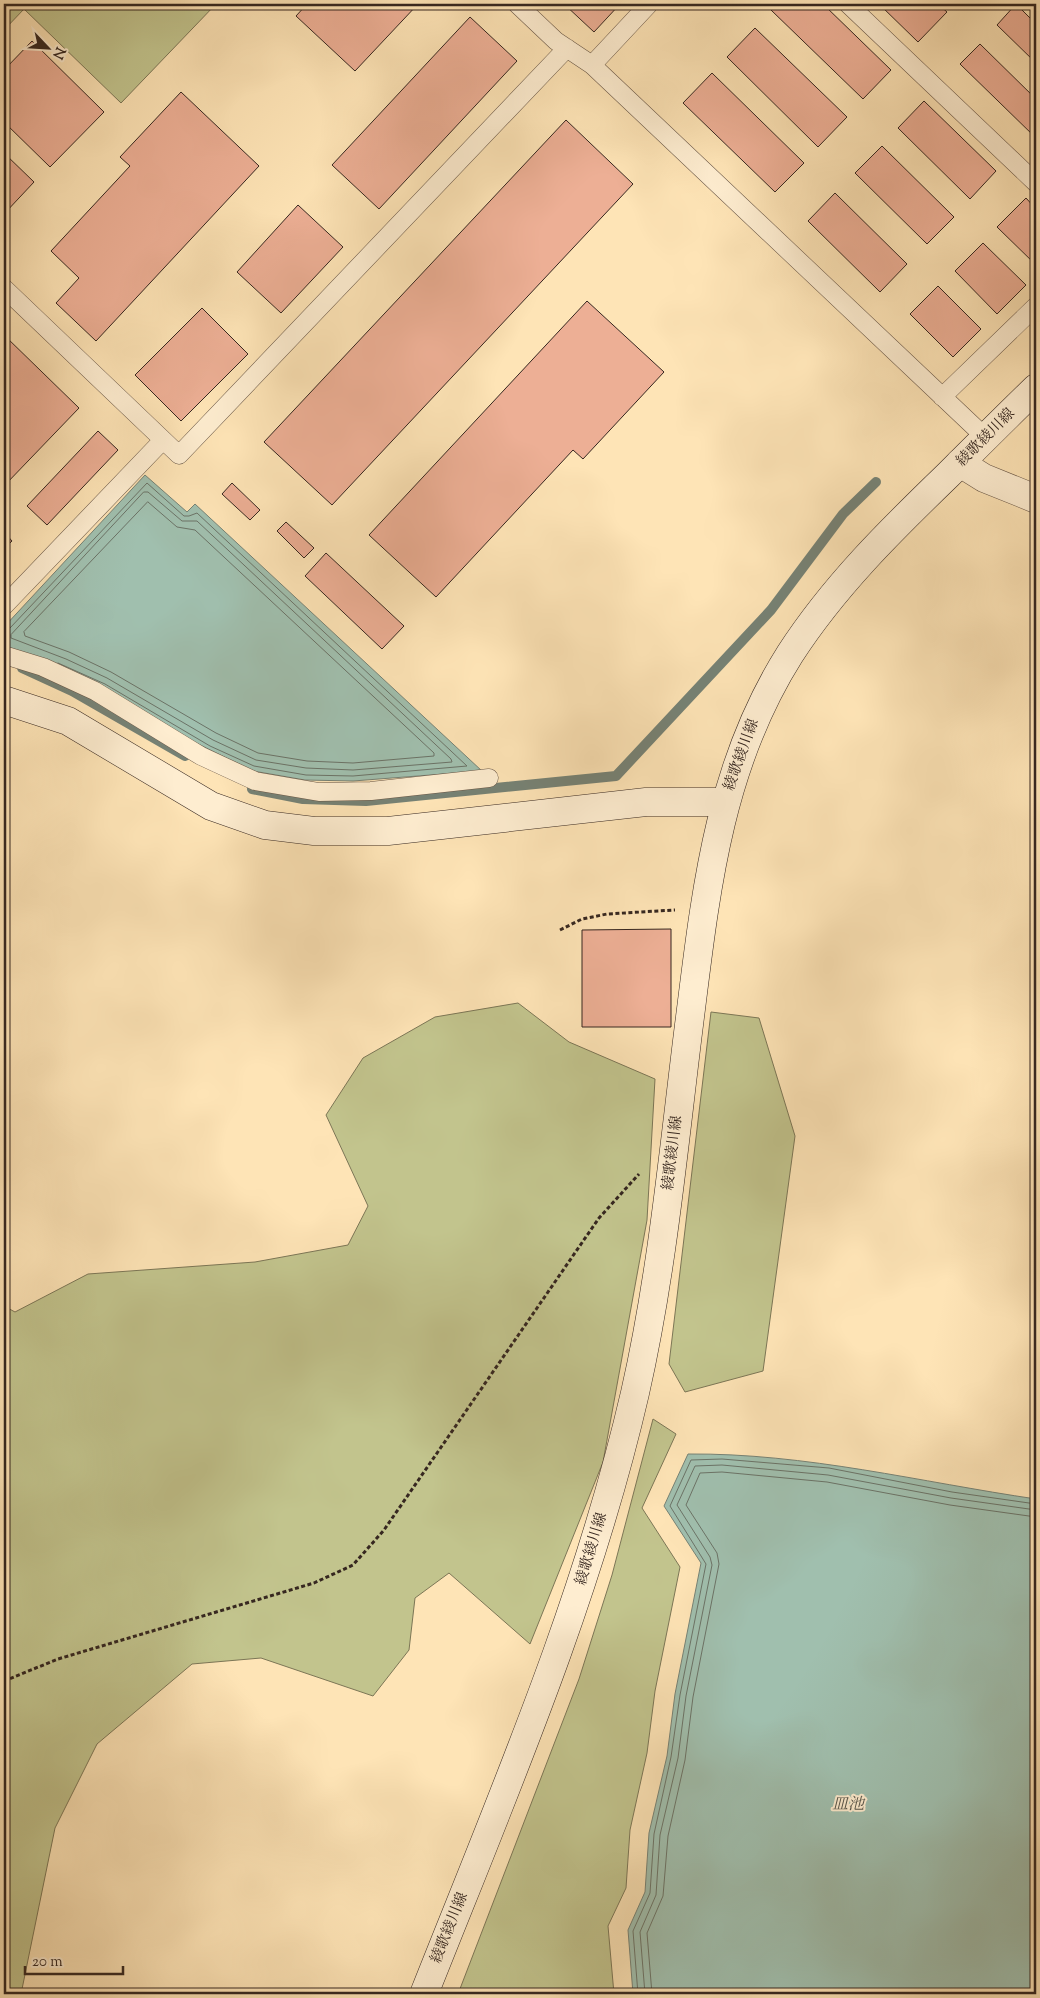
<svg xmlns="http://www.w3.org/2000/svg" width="1040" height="1998" font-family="'Sorts Mill Goudy','Noto Serif JP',serif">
<rect width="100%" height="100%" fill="#fee4b6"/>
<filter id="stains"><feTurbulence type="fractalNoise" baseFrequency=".004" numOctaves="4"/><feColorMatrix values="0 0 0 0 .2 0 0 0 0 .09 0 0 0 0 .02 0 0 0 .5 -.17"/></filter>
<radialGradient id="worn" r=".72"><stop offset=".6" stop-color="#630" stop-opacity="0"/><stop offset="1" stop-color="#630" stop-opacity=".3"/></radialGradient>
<path fill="#c2c48d" stroke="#7c7656" d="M4 4H216L121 103 24 9 4 30Z
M518 1003 569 1042 655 1079 647 1220 603 1462 530 1644 449 1573 415 1598 409 1650 373 1696 261 1658 192 1664 97 1744 55 1828 21 1994H4V1306L15 1312 88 1274 255 1262 348 1245 368 1206 326 1115 363 1058 435 1017Z
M711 1012 759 1018 795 1136 763 1371 685 1392 669 1364Z
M653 1419 676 1434 642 1508 680 1567 655 1691 647 1753 630 1830 626 1888 608 1926 614 1994H458L579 1679 612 1575Z"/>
<path fill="#a0bfae" stroke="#768275" d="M145 475 187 512 195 504 482 771 353 781 305 780 253 771 4 648V627Z
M688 1454C806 1453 920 1482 1036 1499V1994H633L628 1930 645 1892 649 1833 667 1756 675 1694 701 1563 664 1506Z"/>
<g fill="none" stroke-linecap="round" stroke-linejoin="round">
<path stroke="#6b7367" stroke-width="1" d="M144 492H148L182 521H197L451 759 452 762 353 770 306 768 256 760 213 740 107 678 66 659 11 638V635Z
M148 502 177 527 195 530 434 753V756L353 763 307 761 258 753 216 733 111 672 69 652 25 636 24 632Z
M4 630 10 628 147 483 184 516H189L197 513 467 766 353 776 306 775 254 766 210 746 105 684 58 663
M638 1994 633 1931 650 1893 654 1834 671 1757 680 1695 706 1564 670 1506 691 1460 722 1459 829 1468 952 1492 1036 1504
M645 1994 640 1932 656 1895 660 1835 678 1758 686 1696 712 1565 710 1557 677 1505 695 1466 722 1465 828 1475 951 1498 1036 1510
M652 1994 647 1933 663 1896 668 1836 685 1760 693 1697 719 1564 717 1553 686 1505 700 1473 722 1472 827 1482 950 1505 1036 1517"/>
<path stroke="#768275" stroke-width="10" d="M22 668 72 691 185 756
M252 789 303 799 366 801 616 776 771 610 843 514 876 482"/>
</g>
<path fill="#edaf95" stroke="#362720" d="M307 4H418L355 71 296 16Z
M564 4H620L594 32Z
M777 4H823L891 70 863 99 771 10Z
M879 4H938L947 12 918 42Z
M1016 4 1036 24V63L997 25Z
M470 17 517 61 379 209 332 165Z
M755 28 847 117 818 147 727 57Z
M32 41 104 112 50 167 4 122V70Z
M980 44 1036 99V138L960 64Z
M712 73 804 163 775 192 683 103Z
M181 92 259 166 96 341 56 303 79 278 51 251 130 166 120 157Z
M924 101 996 171 970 199 898 128Z
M566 120 633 184 332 505 264 442Z
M882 146 954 217 927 244 855 173Z
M4 153 34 182 4 214Z
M835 193 907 264 880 292 808 221Z
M1026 198 1036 209V265L997 227Z
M298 205 343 247 281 313 237 272Z
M983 243 1026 285 997 314 955 271Z
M938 286 981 329 953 357 910 314Z
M587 301 664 372 583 459 573 450 436 597 369 535Z
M202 308 248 354 181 421 135 375Z
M4 335 79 408 4 486Z
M98 431 118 450 47 525 27 506Z
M232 483 260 510 250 520 222 494Z
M286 522 314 548 304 558 277 531Z
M4 532 12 541 4 549Z
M326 553 404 626 382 649 305 576Z
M671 929V1027H582V930Z"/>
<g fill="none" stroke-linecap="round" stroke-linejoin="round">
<g stroke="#685646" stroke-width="19">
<path id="lane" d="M517 4 556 41 592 65 985 437
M848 4 1036 183
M592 65 649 4
M4 288 179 455 567 48
M942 397 1036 306
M4 606 163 440
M4 655 43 667 95 691 201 756 255 781 319 792 371 791 489 778"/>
</g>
<g stroke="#685646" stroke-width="29">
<path id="street" d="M960 463 984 478 1036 499"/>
</g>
<g stroke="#362720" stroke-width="29">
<path id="secondary" d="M4 700 68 721 211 806 265 825 314 831H388L646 802H725
M424 1994C502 1797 587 1601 635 1393 663 1270 674 1143 690 1017 706 889 719 766 790 654 834 586 890 531 948 475 977 446 1006 417 1036 388"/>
</g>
<path stroke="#362720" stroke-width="3" stroke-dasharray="4 2.5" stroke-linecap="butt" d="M560 930 582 919 607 914 675 910
M4 1681 58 1659 314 1583 353 1565 384 1530 599 1218 639 1174"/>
<use href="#lane" stroke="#feedd0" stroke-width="18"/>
<use href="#street" stroke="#feedd0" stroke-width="28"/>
<use href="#secondary" stroke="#feedd0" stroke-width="28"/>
</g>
<g text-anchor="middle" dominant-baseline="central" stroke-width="4" stroke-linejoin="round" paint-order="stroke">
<g font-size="15" fill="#362720" stroke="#feedd0">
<text transform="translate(986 438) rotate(-45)">綾歌綾川線</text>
<text transform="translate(742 755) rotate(-70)">綾歌綾川線</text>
<text transform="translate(673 1153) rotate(-83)">綾歌綾川線</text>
<text transform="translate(592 1549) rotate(-73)">綾歌綾川線</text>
<text transform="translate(450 1928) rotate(-68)">綾歌綾川線</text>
</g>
<g font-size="16" font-style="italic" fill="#56554b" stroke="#feedd0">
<text x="848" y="1805">皿池</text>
</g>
</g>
<rect width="1040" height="1998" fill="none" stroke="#fee4b6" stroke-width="20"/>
<rect x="5" y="5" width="1030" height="1988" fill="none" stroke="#362720" stroke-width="2.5"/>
<rect x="10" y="10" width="1020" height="1978" fill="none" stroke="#362720"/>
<g transform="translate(48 48) rotate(115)" stroke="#feedd0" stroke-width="4" paint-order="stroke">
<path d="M0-4L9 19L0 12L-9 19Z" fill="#362720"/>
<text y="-8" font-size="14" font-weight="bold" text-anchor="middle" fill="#362720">N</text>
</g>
<path d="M25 1966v8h98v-8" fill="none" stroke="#362720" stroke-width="2.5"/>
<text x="32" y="1966" font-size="15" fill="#362720" stroke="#feedd0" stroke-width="4" paint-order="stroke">20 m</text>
<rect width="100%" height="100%" filter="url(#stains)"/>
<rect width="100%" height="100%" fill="url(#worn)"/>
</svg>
